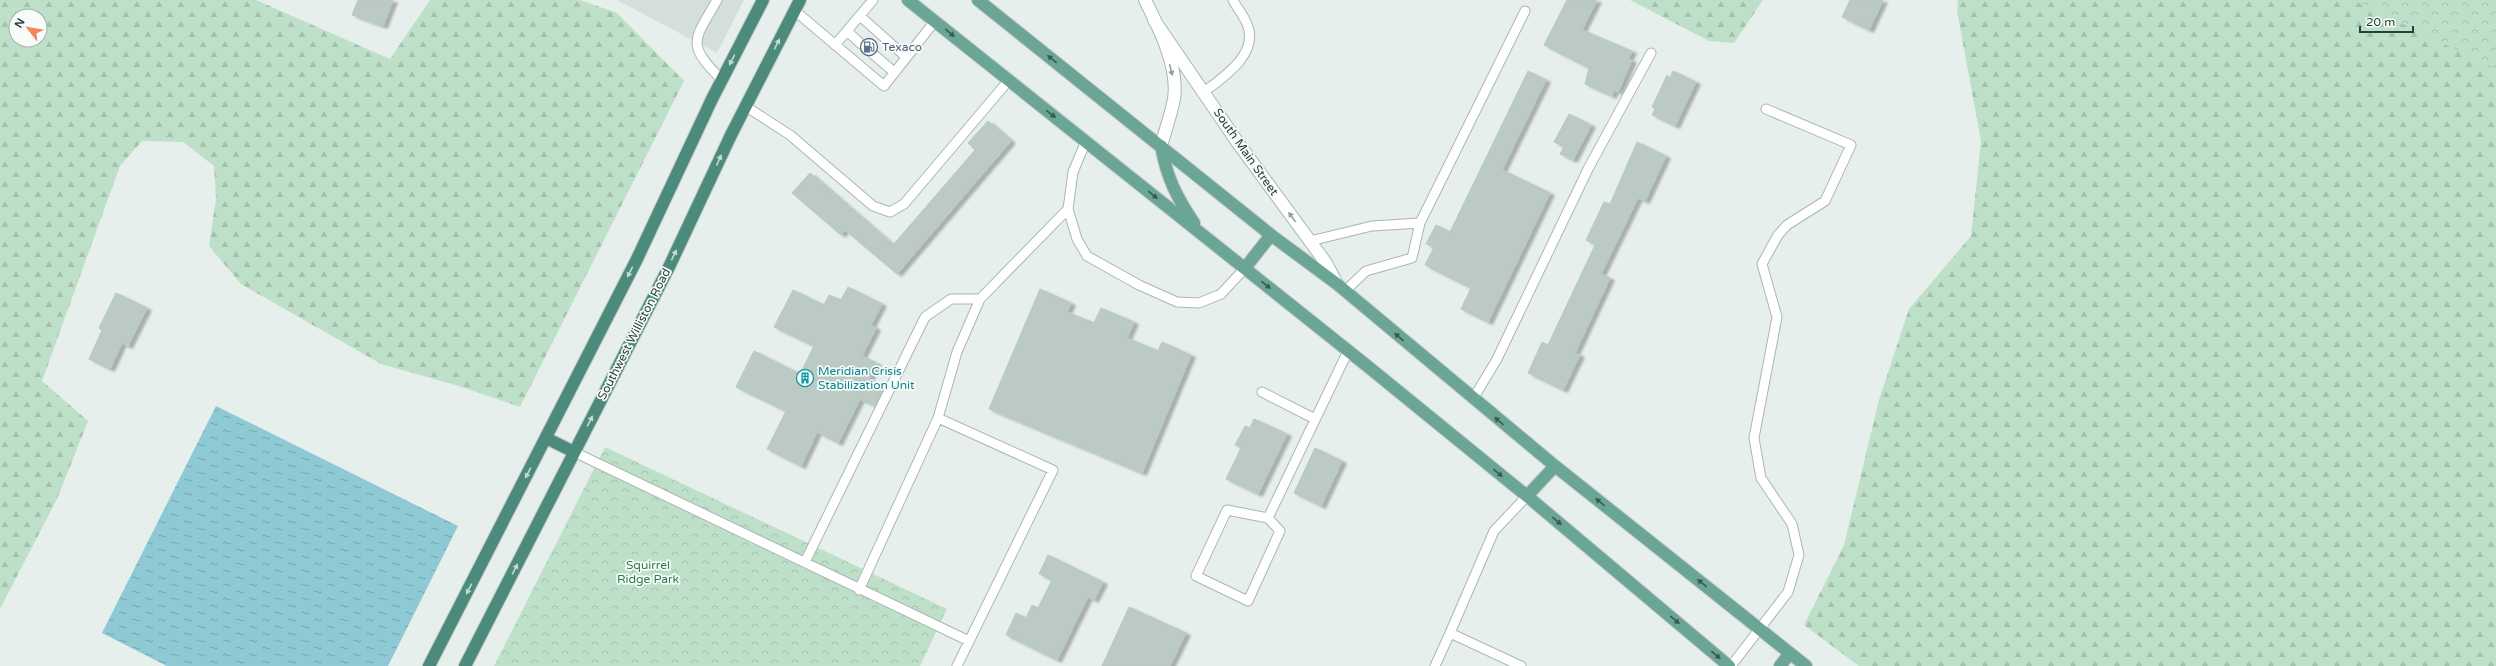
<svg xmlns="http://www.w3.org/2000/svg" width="2496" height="666" font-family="'Varela Round',sans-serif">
<defs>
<pattern id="forest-firs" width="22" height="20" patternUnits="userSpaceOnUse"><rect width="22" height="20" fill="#bfe0c8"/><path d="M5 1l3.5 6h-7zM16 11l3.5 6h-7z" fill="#a4c1ad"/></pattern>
<pattern id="park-crowns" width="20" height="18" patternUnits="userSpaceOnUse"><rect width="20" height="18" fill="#bfe0c8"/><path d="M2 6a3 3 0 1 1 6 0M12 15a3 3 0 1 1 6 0" fill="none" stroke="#a4c1ad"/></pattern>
<pattern id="water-ripples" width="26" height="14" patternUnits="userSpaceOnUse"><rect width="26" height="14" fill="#8ec9d4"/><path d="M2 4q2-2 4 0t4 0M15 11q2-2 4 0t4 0" fill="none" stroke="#74a5ad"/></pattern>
<filter id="shadow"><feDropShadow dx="4.5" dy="2.5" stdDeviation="1" flood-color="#0004"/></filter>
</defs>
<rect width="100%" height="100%" fill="#e6efeb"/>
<path fill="#d4dfda" d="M617 0H744L717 53Z"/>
<path fill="url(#forest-firs)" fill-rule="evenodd" d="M0 0H256L390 59 430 0H580L617 13 684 81 520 407 459 386 381 364 241 284 209 246 216 199 214 166 183 142 142 141 120 166 42 381 88 421 57 499 0 609ZM16 16H40V40H16Z
M1630 0H1763L1734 43 1709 41Z
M1958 0H2434L2496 31V666H1859L1804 625 1844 545 1879 400 1909 309 1971 236 1981 141 1957 11Z"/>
<path fill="url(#park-crowns)" d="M2353 0H2496V69Z
M605 447 947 609 920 666H494Z"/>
<path fill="url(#water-ripples)" d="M216 406 458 526 388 666H167L102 633Z"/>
<path fill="#bbcac4" stroke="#b8c9c2" filter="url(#shadow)" d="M358 0H393L383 26 352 15Z
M1567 0H1597L1582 30 1632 51 1628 59 1632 60 1618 92 1614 90 1612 96 1585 84 1589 68 1544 45Z
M1850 0H1883L1869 30 1842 17Z
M1528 71 1546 80 1502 170 1550 193 1488 322 1461 309 1471 288 1425 265 1434 247 1426 244 1436 225 1450 232Z
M1673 71 1696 82 1675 126 1652 115 1655 109 1652 107 1667 75 1670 78Z
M1569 114 1591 125 1573 160 1560 154 1564 147 1554 142Z
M988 121 1011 141 897 274 845 230 841 235 792 193 810 173 893 245 975 150 968 143Z
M1637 142 1666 156 1645 201 1638 198 1601 274 1610 278 1575 353 1580 355 1563 390 1528 373 1542 342 1548 345 1595 245 1586 240 1604 202 1610 204Z
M848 287 882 304 871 325 876 328 862 356 877 363 868 381 883 388 875 406 860 399 838 443 817 432 801 466 767 449 786 411 736 387 754 351 800 374 814 346 774 327 793 290 824 305 829 295 841 300Z
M1040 289 1071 303 1067 312 1094 323 1101 308 1134 322 1127 338 1158 351 1162 342 1191 355 1142 473 989 409Z
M116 293 147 308 128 346 122 343 110 369 89 359 102 330 99 328Z
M1254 419 1287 434 1258 494 1226 479 1241 448 1235 445 1245 426 1250 428Z
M1315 448 1342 461 1321 506 1294 493Z
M1048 555 1103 582 1094 600 1088 597 1057 660 1006 635 1016 613 1026 618 1032 605 1038 608 1052 580 1039 574Z
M1129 607 1186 633 1170 666H1102Z"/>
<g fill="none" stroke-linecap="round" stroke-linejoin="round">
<g stroke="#a8b8b2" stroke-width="11">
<path id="service" d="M717 0C694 41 685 43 722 80
M794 10 884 86 935 21
M860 16 906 57
M847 31 861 44
M835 45 873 0
M873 54 894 72
M1204 92C1222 78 1260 54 1247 24 1244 16 1237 8 1233 0
M745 106 790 135 873 206 890 212 904 204 1009 80
M1068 209 1077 239 1087 256 1139 285 1177 302 1199 303 1221 294 1245 268
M1310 241 1372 226 1420 223
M1345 291 1366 271 1412 258 1420 223 1525 11
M1262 392 1315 419
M1473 399 1497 359 1588 169 1651 53
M938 418 957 352 980 299
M574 452 969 641
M1268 518 1227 510 1196 576 1248 601 1280 531 1268 518 1348 351
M805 562 925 317 951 299H980L1068 209 1073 172 1086 141
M859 590 938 418 1053 470 957 666
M1435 666 1450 633
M1521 666 1450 633 1494 531 1527 496
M1731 666 1788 592 1799 555 1792 524 1761 478 1754 438 1777 317 1762 264 1778 235 1787 225 1825 201 1851 145 1766 109"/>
</g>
<g stroke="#a8b8b2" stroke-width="14">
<path id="minor" d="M1145 0C1159 28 1179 67 1174 99 1171 115 1165 131 1161 146
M1154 20 1238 143 1326 263 1337 284"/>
</g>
<g stroke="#c2cac8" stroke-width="14">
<path id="primary" d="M908 0 1366 365 1527 496 1729 666
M978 0 1271 235 1337 284 1555 466 1806 666
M1161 146C1167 178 1176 196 1194 223
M1245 268 1271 235
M1527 496 1555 466
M1780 666 1790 653"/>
</g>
<g stroke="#c2cac8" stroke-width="14">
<path id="trunk" d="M546 438 574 452
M429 666 637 259 712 99 763 0
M465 666 669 267 731 135 800 0"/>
</g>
<use href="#service" stroke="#fff" stroke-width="9"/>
<use href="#minor" stroke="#fff" stroke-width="12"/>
<use href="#primary" stroke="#6aa596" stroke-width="12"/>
<use href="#trunk" stroke="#4c8a7c" stroke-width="12"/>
</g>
<defs><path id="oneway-solid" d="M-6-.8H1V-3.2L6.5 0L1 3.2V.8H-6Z"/></defs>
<g fill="#365b51">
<use href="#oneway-solid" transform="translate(950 33) rotate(39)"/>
<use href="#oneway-solid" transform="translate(1052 59) rotate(-141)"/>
<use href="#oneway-solid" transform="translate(1051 114) rotate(38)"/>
<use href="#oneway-solid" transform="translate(1153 195) rotate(39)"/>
<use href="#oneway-solid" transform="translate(1266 285) rotate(39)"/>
<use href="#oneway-solid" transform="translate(1399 337) rotate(-140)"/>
<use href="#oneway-solid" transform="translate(1499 421) rotate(-140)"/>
<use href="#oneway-solid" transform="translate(1498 473) rotate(39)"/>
<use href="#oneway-solid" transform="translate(1600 502) rotate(-141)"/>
<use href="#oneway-solid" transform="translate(1557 521) rotate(40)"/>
<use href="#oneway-solid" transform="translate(1702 583) rotate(-141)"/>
<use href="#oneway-solid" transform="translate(1675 620) rotate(41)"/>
<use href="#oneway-solid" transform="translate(1716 655) rotate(40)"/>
</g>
<g fill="#c4d9d4">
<use href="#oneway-solid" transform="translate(777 44) rotate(-63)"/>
<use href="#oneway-solid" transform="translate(732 60) rotate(117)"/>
<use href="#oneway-solid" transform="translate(719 160) rotate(-66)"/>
<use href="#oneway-solid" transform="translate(674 255) rotate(-64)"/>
<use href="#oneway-solid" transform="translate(630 272) rotate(117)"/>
<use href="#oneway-solid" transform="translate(590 421) rotate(-63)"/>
<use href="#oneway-solid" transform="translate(528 473) rotate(117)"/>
<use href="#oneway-solid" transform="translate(515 569) rotate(-63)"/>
<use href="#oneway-solid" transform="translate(469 589) rotate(117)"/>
</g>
<g fill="#92a09c">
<use href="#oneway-solid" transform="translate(1171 70) rotate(76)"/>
<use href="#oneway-solid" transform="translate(1292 217) rotate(-126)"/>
</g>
<defs>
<g id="fuel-ring" transform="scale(0.9)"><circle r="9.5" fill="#f7fbf9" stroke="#5c6f8a" stroke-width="1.5"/><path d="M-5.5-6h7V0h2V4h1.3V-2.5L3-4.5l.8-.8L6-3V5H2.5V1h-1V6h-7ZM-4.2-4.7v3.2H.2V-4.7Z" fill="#5c6f8a"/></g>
<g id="building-ring" transform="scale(0.9)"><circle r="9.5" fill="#f7fbf9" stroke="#0f9aa8" stroke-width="1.5"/><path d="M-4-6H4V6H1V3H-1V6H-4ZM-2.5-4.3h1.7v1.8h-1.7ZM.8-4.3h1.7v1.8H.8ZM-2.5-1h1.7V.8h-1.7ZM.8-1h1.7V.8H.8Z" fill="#0f9aa8"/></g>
</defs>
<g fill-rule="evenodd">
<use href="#fuel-ring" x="869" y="47"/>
<use href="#building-ring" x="805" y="378"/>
</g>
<g text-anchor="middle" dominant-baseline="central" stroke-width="3.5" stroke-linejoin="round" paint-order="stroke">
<g font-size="12" fill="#4e5e75" stroke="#f7fbf9" text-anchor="start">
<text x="882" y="47">Texaco</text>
</g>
<g font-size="12" fill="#24423a" stroke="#f7fbf9">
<text transform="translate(1246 152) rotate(55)">South Main Street</text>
<text transform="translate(634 334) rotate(-63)">Southwest Williston Road</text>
</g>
<g font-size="12" fill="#0d838f" stroke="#f7fbf9" text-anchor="start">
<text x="818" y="371">Meridian Crisis<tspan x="818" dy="14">Stabilization Unit</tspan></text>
</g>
<g font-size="12" fill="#2d7a4b" stroke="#f7fbf9">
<text x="648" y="565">Squirrel<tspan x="648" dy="14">Ridge Park</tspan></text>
</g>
</g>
<g transform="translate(28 28) rotate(301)"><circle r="19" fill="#f7fbf9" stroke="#a3b1ad"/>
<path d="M0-3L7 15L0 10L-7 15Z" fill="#f4845f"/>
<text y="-6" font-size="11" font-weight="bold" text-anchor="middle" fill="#24423a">N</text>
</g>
<path d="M2360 26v6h53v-6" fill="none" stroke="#24423a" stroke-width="2"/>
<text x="2366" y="26" font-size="12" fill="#24423a" stroke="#f7fbf9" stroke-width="3" paint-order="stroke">20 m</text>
</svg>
